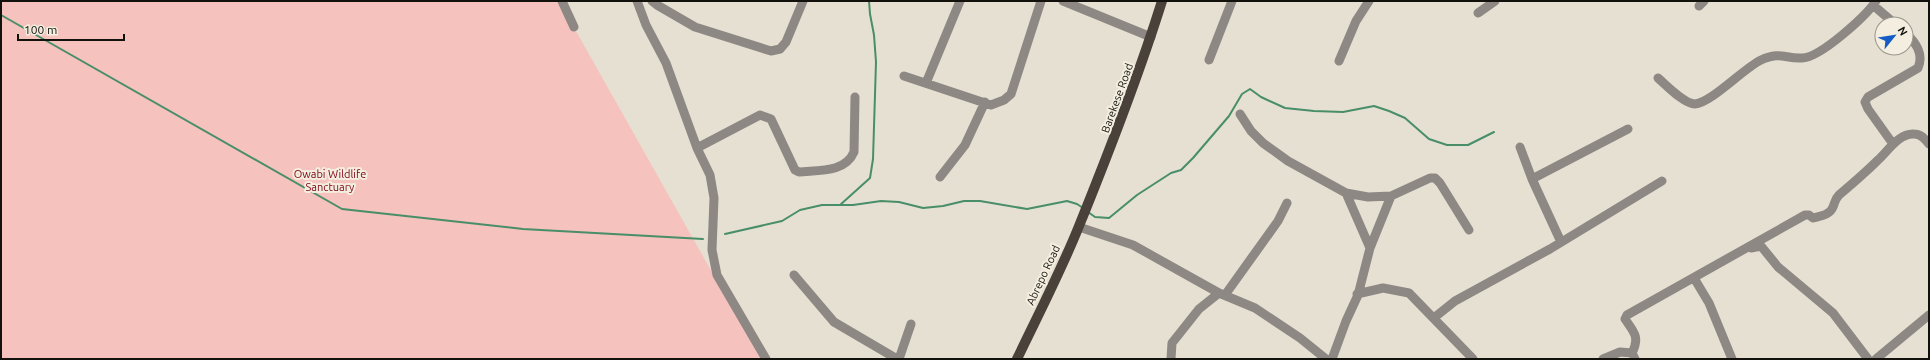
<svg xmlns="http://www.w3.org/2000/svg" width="1930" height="360" font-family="Ubuntu,sans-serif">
<rect width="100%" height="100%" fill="#e6e0d2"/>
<path fill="#f5c2be" d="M1 1H559L761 359H1Z"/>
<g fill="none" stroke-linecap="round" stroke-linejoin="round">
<path stroke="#488e68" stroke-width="2" d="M1 15 342 209 523 229 703 239
M840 205 870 178 873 159 876 62 874 35 870 14 869 1
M1088 212 1095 217 1109 218 1137 195 1171 173 1181 170 1193 158 1229 116 1242 94 1250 89 1261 97 1285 108 1314 111 1343 112 1374 106 1389 111 1405 118 1429 139 1447 145H1468L1494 132
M725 234 782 221 800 210 822 205H853L881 201 899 202 923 208 943 206 964 201H980L1027 209 1067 201 1077 204 1083 208"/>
<path stroke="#8d8884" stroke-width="9" d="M562 1 574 27
M637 1 646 25 666 63 697 148 710 175 714 198 712 250 717 275 766 359
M652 1 657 5 695 27 771 51 780 49 786 42 803 1
M1063 1 1151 37
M1873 5 1895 24
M1699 6 1704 1
M1478 13 1495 1
M1209 60 1232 1
M1339 61 1356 21 1369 1
M904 76 991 105 1004 100 1011 94 1041 1
M1658 78C1666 85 1684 104 1695 104 1711 103 1744 68 1761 60 1780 51 1785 59 1802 58 1820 58 1866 16 1876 1
M926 83 960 1
M1240 114 1251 131 1263 143 1288 161 1346 193 1370 248 1358 295 1346 321 1332 359
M1893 144 1868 109 1865 102 1868 97 1918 68C1924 54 1916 43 1906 33
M1520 147 1532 179 1561 242
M697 148 760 115 771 119 795 170 799 172C818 170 845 173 854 152L855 97
M940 177 965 145 985 102
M1532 179 1628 129
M1346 193 1368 197 1391 196
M1079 227 1133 245 1219 293 1255 308 1300 338 1326 359
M1370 248 1391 196 1430 178H1435L1440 183 1469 230
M1751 248 1761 246 1778 267 1833 313 1868 359
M794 275 834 322 897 359
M1694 278 1709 303 1732 359
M1357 294 1383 288 1409 293 1473 359
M1225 295 1278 221 1287 203
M1435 317 1455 301 1550 249 1662 181
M899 359 911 324
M1171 359 1172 343 1199 309 1219 293
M1603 359 1620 352 1632 353
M1635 359 1632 353C1640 337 1634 332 1625 319L1627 315 1805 215H1809L1813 218C1820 216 1830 215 1833 207 1835 202 1835 199 1839 195 1852 184 1865 173 1878 160 1888 151 1899 133 1914 134 1921 134 1925 139 1929 144
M1876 359 1929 315"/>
<path stroke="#4a413a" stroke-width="10" d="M1017 359C1038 315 1061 271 1079 226 1109 152 1138 78 1162 1"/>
</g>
<g text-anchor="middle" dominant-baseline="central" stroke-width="4" stroke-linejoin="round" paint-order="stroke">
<g font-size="11" fill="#12110c" stroke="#f3eedf">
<text transform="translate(1117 98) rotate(-70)">Barekese Road</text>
<text transform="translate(1043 275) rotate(-65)">Abrepo Road</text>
</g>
<g font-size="11" fill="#7f0013" stroke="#f3eedf">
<text x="330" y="174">Owabi Wildlife<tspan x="330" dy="13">Sanctuary</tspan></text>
</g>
</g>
<rect width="1930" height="360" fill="none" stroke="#12110c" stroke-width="4"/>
<g transform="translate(1894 36) rotate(60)"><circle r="19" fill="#f3eedf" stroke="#99968b"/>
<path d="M0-3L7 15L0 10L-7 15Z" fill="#165cc7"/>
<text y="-6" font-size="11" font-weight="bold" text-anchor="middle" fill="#12110c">N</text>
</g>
<path d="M18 34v6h106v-6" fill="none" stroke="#12110c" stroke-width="2"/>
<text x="24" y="34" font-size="12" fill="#12110c" stroke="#f3eedf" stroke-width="3" paint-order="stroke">100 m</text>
</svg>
